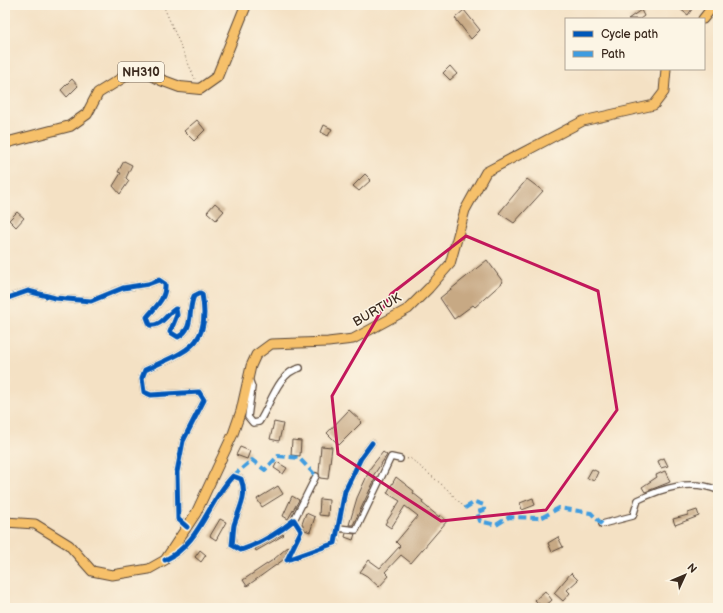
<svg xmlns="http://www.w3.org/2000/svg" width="723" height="613" font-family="'Balsamiq Sans',sans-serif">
<rect width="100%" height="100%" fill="#fcf5e5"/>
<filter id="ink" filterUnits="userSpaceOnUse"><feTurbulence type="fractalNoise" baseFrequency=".025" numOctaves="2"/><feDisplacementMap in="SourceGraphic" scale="8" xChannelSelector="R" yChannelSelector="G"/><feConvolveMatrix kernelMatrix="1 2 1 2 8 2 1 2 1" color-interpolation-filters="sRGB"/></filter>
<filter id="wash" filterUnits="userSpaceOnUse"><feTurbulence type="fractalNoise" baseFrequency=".012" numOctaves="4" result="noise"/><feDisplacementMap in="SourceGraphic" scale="16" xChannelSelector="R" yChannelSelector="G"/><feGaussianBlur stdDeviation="0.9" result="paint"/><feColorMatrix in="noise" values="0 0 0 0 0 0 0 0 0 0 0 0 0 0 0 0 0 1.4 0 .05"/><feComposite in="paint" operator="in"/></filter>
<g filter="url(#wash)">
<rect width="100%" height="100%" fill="#f4e1c4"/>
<g id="blocks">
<path fill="#c7a984" d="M682 5H686L692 9 688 15 680 9Z
M464 10 480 30 471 39 455 18Z
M641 10 644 16 640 19H628Z
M450 66 457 74 450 80 443 73Z
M72 79 78 86 67 97 61 90Z
M197 120 205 130 194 141 184 131Z
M324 125 332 129 328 136 321 132Z
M124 161 132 165 126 178 129 181 120 194 113 186 121 173 118 172Z
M365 174 371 180 359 191 353 186Z
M527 179 543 191 514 223 499 213Z
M215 203 224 211 216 220 207 212Z
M17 212 24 218 16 227 9 220Z
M487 260 503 282 475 307 473 305 454 319 440 298Z
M349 410 362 422 339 445 327 433Z
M274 422 283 424 279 441 270 439Z
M292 440 301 441 300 456 291 455Z
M321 446 332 447 328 479 320 478 319 473Z
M240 447 250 451 247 459 236 455Z
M383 452 387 455 373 476 376 477 353 525H349L357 498 371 467Z
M664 458 668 466 661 468 658 461Z
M277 462 287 468 283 474 274 468Z
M592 469 598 472 594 481 587 478Z
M665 471 670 482 645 492 642 487 657 477 656 475Z
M396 477 414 491 413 493 423 501 422 503 439 517 440 515 447 521 411 563 401 555 385 572 389 576 379 587 367 576 360 572 369 560 380 568 400 546 396 542 418 516 405 506 391 528 385 524 400 501 387 493Z
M278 486 283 494 262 507 257 499Z
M292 496 299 500 288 519 283 516Z
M533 498 535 505 522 510 520 503Z
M320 499 329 500 328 516 319 515Z
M697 510 699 516 675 525 673 519 688 515V513Z
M306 513 315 517 310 532 305 530 302 524Z
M220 519 226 522 216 540 210 536Z
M346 533 355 534 353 540 345 537Z
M283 534 284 535 256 551 255 549Z
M558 537 563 547 552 552 548 543Z
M289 546 283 560 247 586 243 580 273 560Z
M200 550 206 555 201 562 195 557Z
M571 573 578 580 567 590 570 593 563 601 554 593Z
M545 591 552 600 543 608 535 600Z"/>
</g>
</g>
<g filter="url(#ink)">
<use href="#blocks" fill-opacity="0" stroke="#574537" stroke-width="1"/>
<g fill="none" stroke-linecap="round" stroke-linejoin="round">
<g stroke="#574537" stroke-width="8">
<path id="street" d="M5 299 28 291 55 298 91 301 123 288 148 284 159 280 165 284C166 299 156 306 147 317L150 325C161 327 167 314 175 309H176L177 315 170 332 178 337C195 328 187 311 194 296L200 293 202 294C212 347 185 351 145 370L142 378 144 392 151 395 199 392 204 400 183 441 177 472 178 519 187 527
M249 379 252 387 248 417 253 423 259 422C270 406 278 372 300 368
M294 520 316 476
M602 524 633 516 638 500C663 488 690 479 718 490
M338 528 356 530 391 457 400 459
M167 559C199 544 210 499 233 476L241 479C248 497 239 508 234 525 233 531 233 538 232 545L241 550C262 543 277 534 294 520L301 531 287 560 335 543 345 491 361 458 372 443"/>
</g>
<g stroke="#574537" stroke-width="11">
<path id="primary" d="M703 19 714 5
M5 522 35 524 69 545 92 571 112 575 149 569 165 560 196 513 233 434 241 411 251 366 256 355 271 344 328 342 353 339 408 309 429 288 450 264 465 210 486 172 583 121 654 105 664 92 666 69"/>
</g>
<g stroke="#574537" stroke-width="12">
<path id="highway" d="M5 143 70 126 87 114 98 93 132 72 144 71 161 80 180 87 200 89 217 77 246 5"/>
</g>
<path stroke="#574537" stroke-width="1" stroke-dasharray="1 3" stroke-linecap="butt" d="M163 5 195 79
M407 459 410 458 447 489 465 508"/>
<use href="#street" stroke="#fff" stroke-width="5.5"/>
<use href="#primary" stroke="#f6c06b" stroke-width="9"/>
<use href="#highway" stroke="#f6c06b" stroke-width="10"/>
<path stroke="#3f9ce0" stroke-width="4" stroke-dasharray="8 4" stroke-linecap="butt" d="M233 476 252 460 265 470 278 456 299 458 316 476
M465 508 475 502 484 505V510L477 512 480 521 496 525 509 517 541 518 559 508 591 513 602 524"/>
<g stroke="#fcf5e5" stroke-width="8">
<path id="cycleway" d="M5 299 28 291 55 298 91 301 123 288 148 284 159 280 165 284C166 299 156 306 147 317L150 325C161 327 167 314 175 309H176L177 315 170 332 178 337C195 328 187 311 194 296L200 293 202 294C212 347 185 351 145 370L142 378 144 392 151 395 199 392 204 400 183 441 177 472 178 519 187 527
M165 560C200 544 208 501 233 476L241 479C248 497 239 508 234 525 233 531 233 538 232 545L241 550C262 543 277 534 294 520L301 531 287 560 335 543 345 491 361 458 372 443"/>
</g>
<use href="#cycleway" stroke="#0057b8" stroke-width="5"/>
</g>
</g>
<path fill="none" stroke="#c2185b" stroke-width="3" stroke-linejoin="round" d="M466 236 598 291 617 410 546 510 441 521 338 454 332 396 391 294Z"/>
<g text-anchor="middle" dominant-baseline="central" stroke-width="3" stroke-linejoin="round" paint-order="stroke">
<rect fill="#fcf5e5" stroke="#75675a" stroke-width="1" x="118" y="62" width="46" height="20" rx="3"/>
<g font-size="12" font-weight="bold" fill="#3b2a1e">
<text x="141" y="72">NH310</text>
</g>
<g font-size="13" fill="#3b2a1e" stroke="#fcf5e5">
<text transform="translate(377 310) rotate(-30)">BURTUK</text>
</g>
</g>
<rect width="723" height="613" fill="none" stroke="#fcf5e5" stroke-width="20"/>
<rect x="565" y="18" width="140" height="52" fill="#fcf5e5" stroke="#afa495"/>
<rect x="573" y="31" width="20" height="6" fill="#0057b8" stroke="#afa495"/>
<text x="601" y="38" font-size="12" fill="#3b2a1e">Cycle path</text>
<rect x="573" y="51" width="20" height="6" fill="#3f9ce0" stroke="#afa495"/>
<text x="601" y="58" font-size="12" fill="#3b2a1e">Path</text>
<g transform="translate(685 575) rotate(46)" stroke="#fcf5e5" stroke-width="3" paint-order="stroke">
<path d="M0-3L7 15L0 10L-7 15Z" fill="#3b2a1e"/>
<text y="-6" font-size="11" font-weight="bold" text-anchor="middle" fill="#3b2a1e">N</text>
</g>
</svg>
